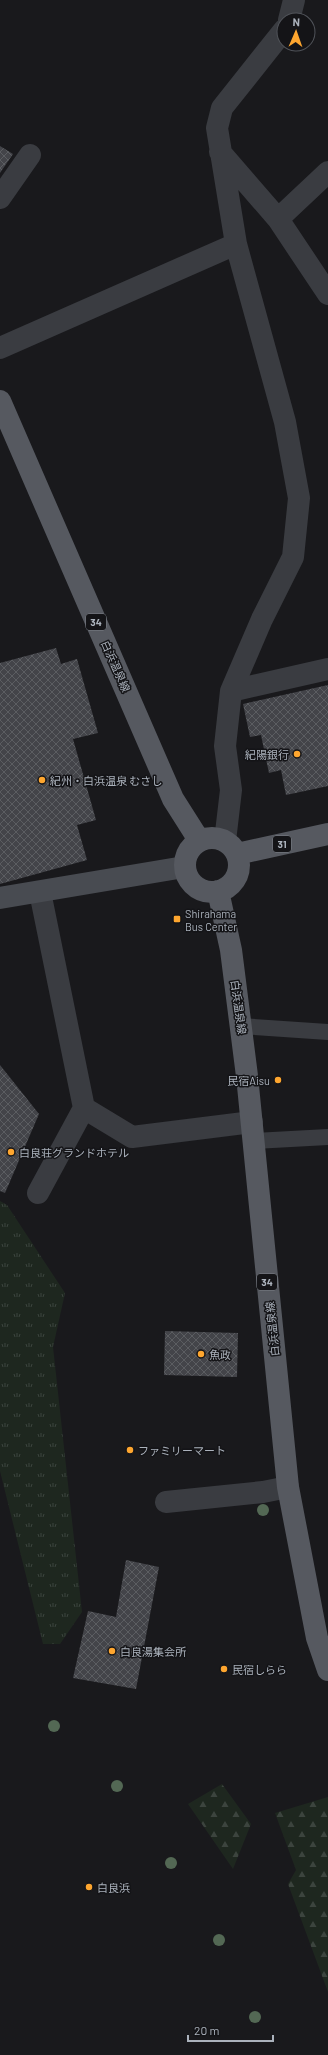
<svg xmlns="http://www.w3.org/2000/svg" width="328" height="2055" font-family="Barlow,'Noto Sans JP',sans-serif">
<defs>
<pattern id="grass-tufts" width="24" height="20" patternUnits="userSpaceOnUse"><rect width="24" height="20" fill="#1e271f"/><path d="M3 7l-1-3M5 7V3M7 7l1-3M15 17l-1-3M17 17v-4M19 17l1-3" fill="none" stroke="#3c443e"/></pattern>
<pattern id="forest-firs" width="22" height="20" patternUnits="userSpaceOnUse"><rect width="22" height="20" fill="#1e271f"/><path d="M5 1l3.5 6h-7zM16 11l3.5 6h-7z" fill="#3c443e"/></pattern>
<pattern id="building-cross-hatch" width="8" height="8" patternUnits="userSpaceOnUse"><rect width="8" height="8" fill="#434449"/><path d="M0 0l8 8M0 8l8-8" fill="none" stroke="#5b5d61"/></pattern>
</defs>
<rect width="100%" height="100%" fill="#19191c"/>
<path fill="url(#grass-tufts)" d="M0 1201 7 1205 65 1293 53 1347 82 1612 60 1644H43L0 1471Z"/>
<path fill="url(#forest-firs)" d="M222 1784 251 1824 233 1869 188 1804Z
M328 1797V1992L288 1884 296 1870 275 1813Z"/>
<path fill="url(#building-cross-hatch)" d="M0 146 13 154 0 173Z
M56 648 61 664 77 659 98 733 73 739 96 820 77 825 87 860 0 884V663Z
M328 685V786L286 795 281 770 269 773 261 735 250 737 243 704Z
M0 1065 39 1114 5 1193 0 1191Z
M165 1331 238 1333 237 1377 164 1375Z
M126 1560 159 1567 136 1689 73 1678 88 1611 116 1617Z"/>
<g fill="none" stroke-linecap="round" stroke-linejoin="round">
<path stroke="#3a3c41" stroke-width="16" d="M241 1026 328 1032
M254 1141 328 1137"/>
<path stroke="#3a3c41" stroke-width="22" d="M289 20 294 0
M220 152 278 219 328 294
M0 198 30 155
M278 219 328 172
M0 348 236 244
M231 691 328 669
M225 841 231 790 225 746 231 691 262 619 293 557 299 498 285 422 236 244 217 128 222 108 284 30
M84 1108 132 1137 252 1122
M38 1193 84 1108 40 892
M166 1502 263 1492 288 1487"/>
<path stroke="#484b51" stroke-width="22" d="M0 898 184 867"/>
<path stroke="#565960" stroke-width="22" d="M0 401 173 799 199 840
M185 865a27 27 0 1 1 54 0a27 27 0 1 1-54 0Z
M237 854 328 834
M218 891 231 950 247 1076 288 1487 317 1638 328 1670"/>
</g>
<g fill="#536854">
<circle cx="263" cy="1510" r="6"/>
<circle cx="54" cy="1726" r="6"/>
<circle cx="117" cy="1786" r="6"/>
<circle cx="171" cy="1863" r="6"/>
<circle cx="219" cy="1940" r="6"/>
<circle cx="255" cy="2017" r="6"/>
</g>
<g fill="#fea62f" stroke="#141417" stroke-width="1.5">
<circle cx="297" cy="754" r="4"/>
<circle cx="42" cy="780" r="4"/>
<rect x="173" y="915" width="8" height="8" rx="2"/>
<circle cx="278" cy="1080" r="4"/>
<circle cx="11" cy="1152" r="4"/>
<circle cx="201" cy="1354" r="4"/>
<circle cx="130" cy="1450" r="4"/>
<circle cx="112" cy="1651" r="4"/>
<circle cx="224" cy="1669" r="4"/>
<circle cx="89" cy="1887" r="4"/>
</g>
<g text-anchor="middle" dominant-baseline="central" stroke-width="3" stroke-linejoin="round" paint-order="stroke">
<g fill="#141417" stroke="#7e838a" stroke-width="1">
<rect x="86" y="614" width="20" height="16" rx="3"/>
<rect x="273" y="836" width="18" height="16" rx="3"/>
<rect x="257" y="1274" width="20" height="16" rx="3"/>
</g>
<g font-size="10" font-weight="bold" fill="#abb2bc">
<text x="96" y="622">34</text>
<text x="282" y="844">31</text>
<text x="267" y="1282">34</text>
</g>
<g font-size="11" fill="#abb2bc" stroke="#141417">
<text transform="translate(116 666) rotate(66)">白浜温泉線</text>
<text transform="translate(239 1007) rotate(82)">白浜温泉線</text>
<text transform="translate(272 1329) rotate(-96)">白浜温泉線</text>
</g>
<g font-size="11" fill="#abb2bc" stroke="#141417" text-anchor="start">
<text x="289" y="754" text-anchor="end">紀陽銀行</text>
<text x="50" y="780">紀州・白浜温泉 むさし</text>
<text x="185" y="913">Shirahama<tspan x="185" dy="13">Bus Center</tspan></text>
<text x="270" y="1080" text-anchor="end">民宿Aisu</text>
<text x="19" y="1152">白良荘グランドホテル</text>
<text x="209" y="1354">魚政</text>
<text x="138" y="1450">ファミリーマート</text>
<text x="120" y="1651">白良湯集会所</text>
<text x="232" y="1669">民宿しらら</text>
<text x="97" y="1887">白良浜</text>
</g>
</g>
<g transform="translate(296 32) rotate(2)"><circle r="19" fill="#141417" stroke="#505359"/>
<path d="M0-3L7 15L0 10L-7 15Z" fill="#fea62f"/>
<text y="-6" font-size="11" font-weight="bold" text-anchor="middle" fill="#abb2bc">N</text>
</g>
<path d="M188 2035v6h85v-6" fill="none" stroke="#abb2bc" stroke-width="2"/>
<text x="194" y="2035" font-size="12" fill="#abb2bc" stroke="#141417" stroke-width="3" paint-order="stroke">20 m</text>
</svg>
